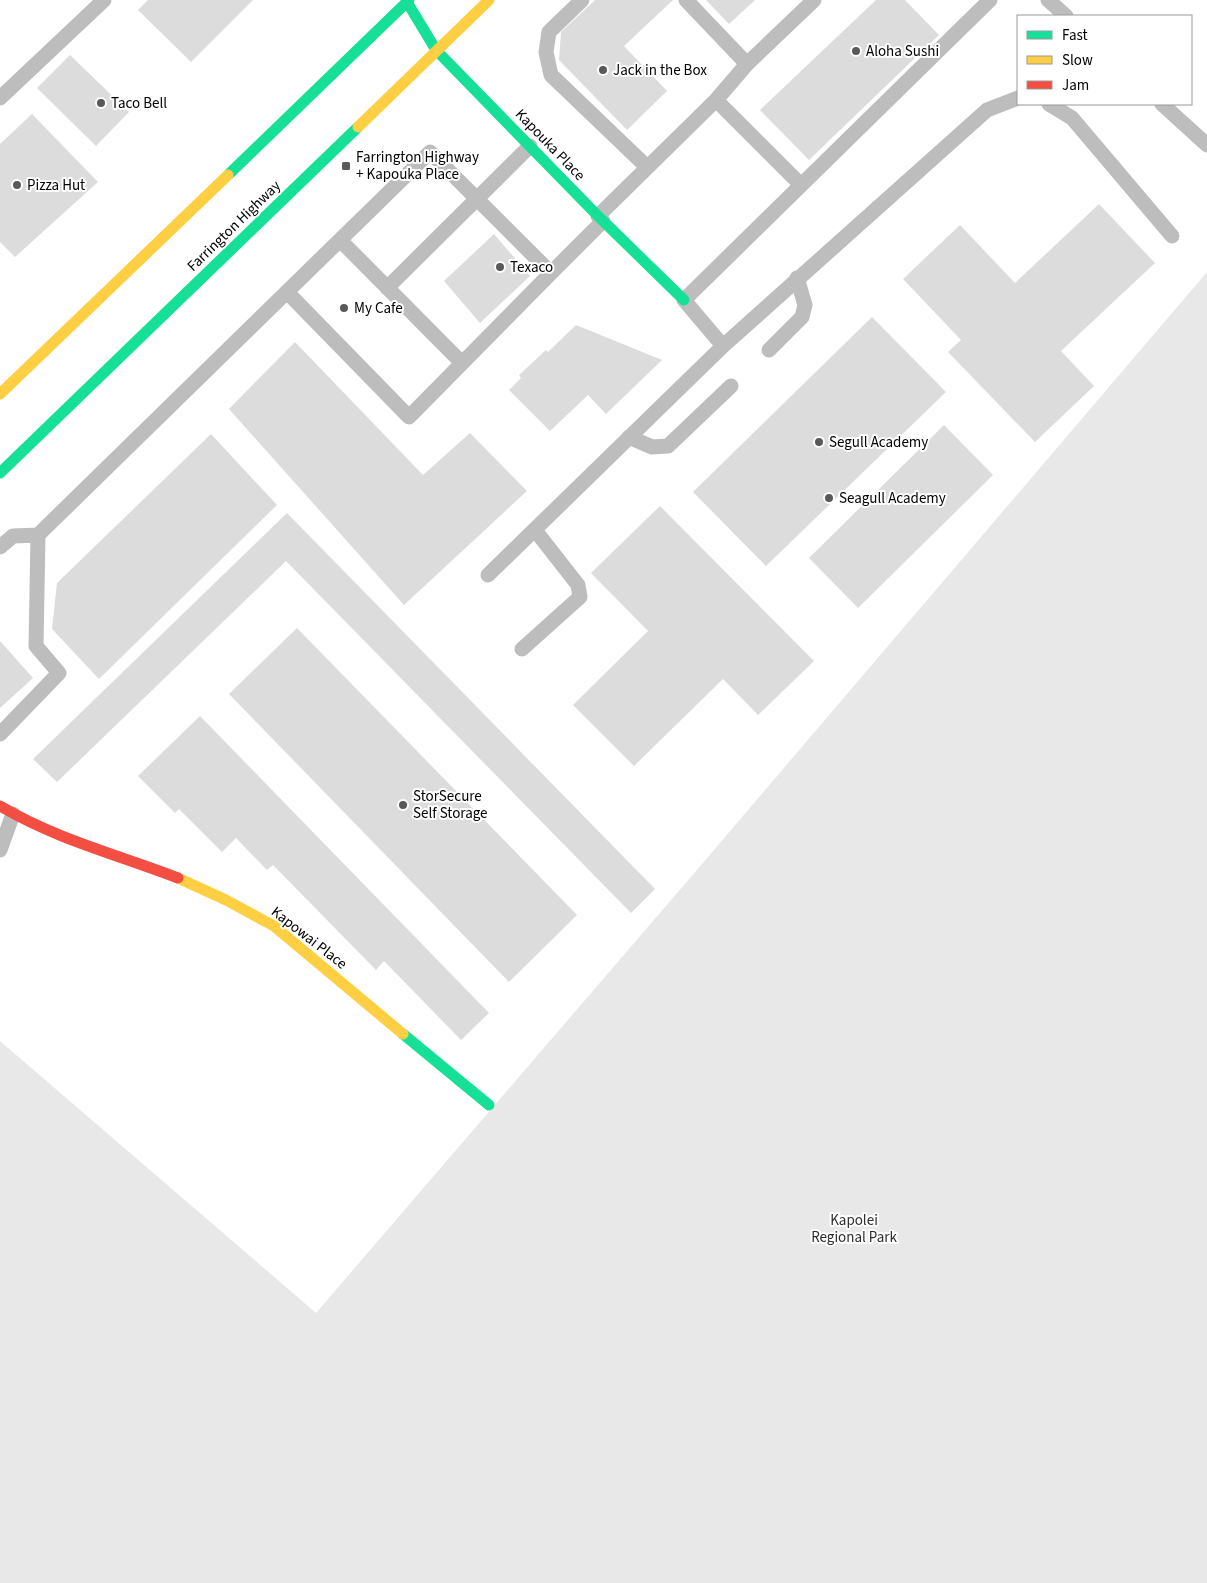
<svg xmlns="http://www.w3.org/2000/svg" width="1207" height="1583" font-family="'Source Sans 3',sans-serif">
<rect width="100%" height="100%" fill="#fff"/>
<path fill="#e8e8e8" d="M1207 272V1583H0V1041L316 1313 702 864Z"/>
<path fill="#dcdcdc" d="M148 0H253L191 62 138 10Z
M595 0H673L624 46 667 91 627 130 559 60 561 32Z
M706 0H755L729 24Z
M876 0H905L939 35 809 160 760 110Z
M70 55 129 112 96 146 37 88Z
M32 114 98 182 15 257 0 242V144Z
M1099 204 1155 263 1061 351 1094 386 1035 442 948 352 961 340 903 279 960 225 1015 283Z
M494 234 530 276 480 323 444 281Z
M872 317 946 392 766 566 693 492Z
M576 325 662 360 606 414 588 395 550 431 509 390 521 378 519 375 546 350 548 352Z
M295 342 423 475 470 433 527 491 404 605 229 409Z
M944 425 993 475 858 608 809 558Z
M211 434 277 505 99 679 52 629 57 583Z
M660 506 814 661 758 715 723 679 634 766 573 705 648 631 591 573Z
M287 513 655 889 631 913 286 561 57 782 33 759Z
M297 628 577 915 509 982 229 694Z
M0 641 33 678 0 708Z
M200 716 489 1013 461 1040 384 961 376 970 273 865 267 870 236 838 222 852 179 809 175 813 138 776Z"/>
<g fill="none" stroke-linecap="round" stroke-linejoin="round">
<path stroke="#bdbdbd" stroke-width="15" d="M582 0 549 32 546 52 551 75 647 167
M686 0 747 64
M1048 0 1066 16
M0 98 104 0
M716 100 801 185
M1049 104 1072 118 1172 236
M1162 104 1207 145
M598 216 716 100 747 64 814 0
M340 240 462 363
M551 273 603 221
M387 288 530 146
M723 346 987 110 1018 98
M769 350 802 317 805 305 797 278
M629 437 652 447 668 446 731 386
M0 547 13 536 38 535
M488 575 723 346 684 300 990 0
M522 649 580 597 578 585 535 530
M0 734 59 673 36 646 38 535 430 152 551 273 409 417 287 292
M0 850 13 814"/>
<path stroke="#16e098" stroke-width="11" d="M407 2 436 50 598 216 684 300
M228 175 409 0
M0 473 358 127
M403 1034 489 1105"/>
<path stroke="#ffcf43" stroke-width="11" d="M358 127 489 0
M0 394 228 175
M178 878 226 900 274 926 403 1034"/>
<path stroke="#f24e42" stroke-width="11" d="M0 806C58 840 116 854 178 878"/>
</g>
<g fill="#595959" stroke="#fff" stroke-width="2">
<circle cx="856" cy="51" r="5"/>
<circle cx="603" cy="70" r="5"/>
<circle cx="101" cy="103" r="5"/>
<rect x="341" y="161" width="10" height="10" rx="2.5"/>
<circle cx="17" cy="185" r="5"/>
<circle cx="500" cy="267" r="5"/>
<circle cx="344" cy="308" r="5"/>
<circle cx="819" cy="442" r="5"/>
<circle cx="829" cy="498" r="5"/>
<circle cx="403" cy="805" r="5"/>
</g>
<g text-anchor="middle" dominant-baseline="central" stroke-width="4" stroke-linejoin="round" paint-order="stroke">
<g font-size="15" fill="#000" stroke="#fff" text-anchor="start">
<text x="866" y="51">Aloha Sushi</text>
<text x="613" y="70">Jack in the Box</text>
<text x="111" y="103">Taco Bell</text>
<text x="356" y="157">Farrington Highway<tspan x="356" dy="17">+ Kapouka Place</tspan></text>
<text x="27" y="185">Pizza Hut</text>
<text x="510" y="267">Texaco</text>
<text x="354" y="308">My Cafe</text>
<text x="829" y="442">Segull Academy</text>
<text x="839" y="498">Seagull Academy</text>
<text x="413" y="796">StorSecure<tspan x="413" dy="17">Self Storage</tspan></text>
</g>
<g font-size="15" fill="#000" stroke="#fff">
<text transform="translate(550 145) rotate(46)">Kapouka Place</text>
<text transform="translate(234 226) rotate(-44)">Farrington Highway</text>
<text transform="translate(309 938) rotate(38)">Kapowai Place</text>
</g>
<g font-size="15" fill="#2d2d2d" stroke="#fff">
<text x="854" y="1220">Kapolei<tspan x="854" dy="17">Regional Park</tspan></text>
</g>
</g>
<rect x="1017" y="15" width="175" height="90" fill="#ffffff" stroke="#999999"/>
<rect x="1027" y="31" width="25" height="8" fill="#16e098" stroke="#999999"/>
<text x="1062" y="40" font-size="15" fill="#000000">Fast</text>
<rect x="1027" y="56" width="25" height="8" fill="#ffcf43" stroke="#999999"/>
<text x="1062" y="65" font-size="15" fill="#000000">Slow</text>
<rect x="1027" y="81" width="25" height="8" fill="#f24e42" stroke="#999999"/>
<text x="1062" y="90" font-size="15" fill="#000000">Jam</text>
</svg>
